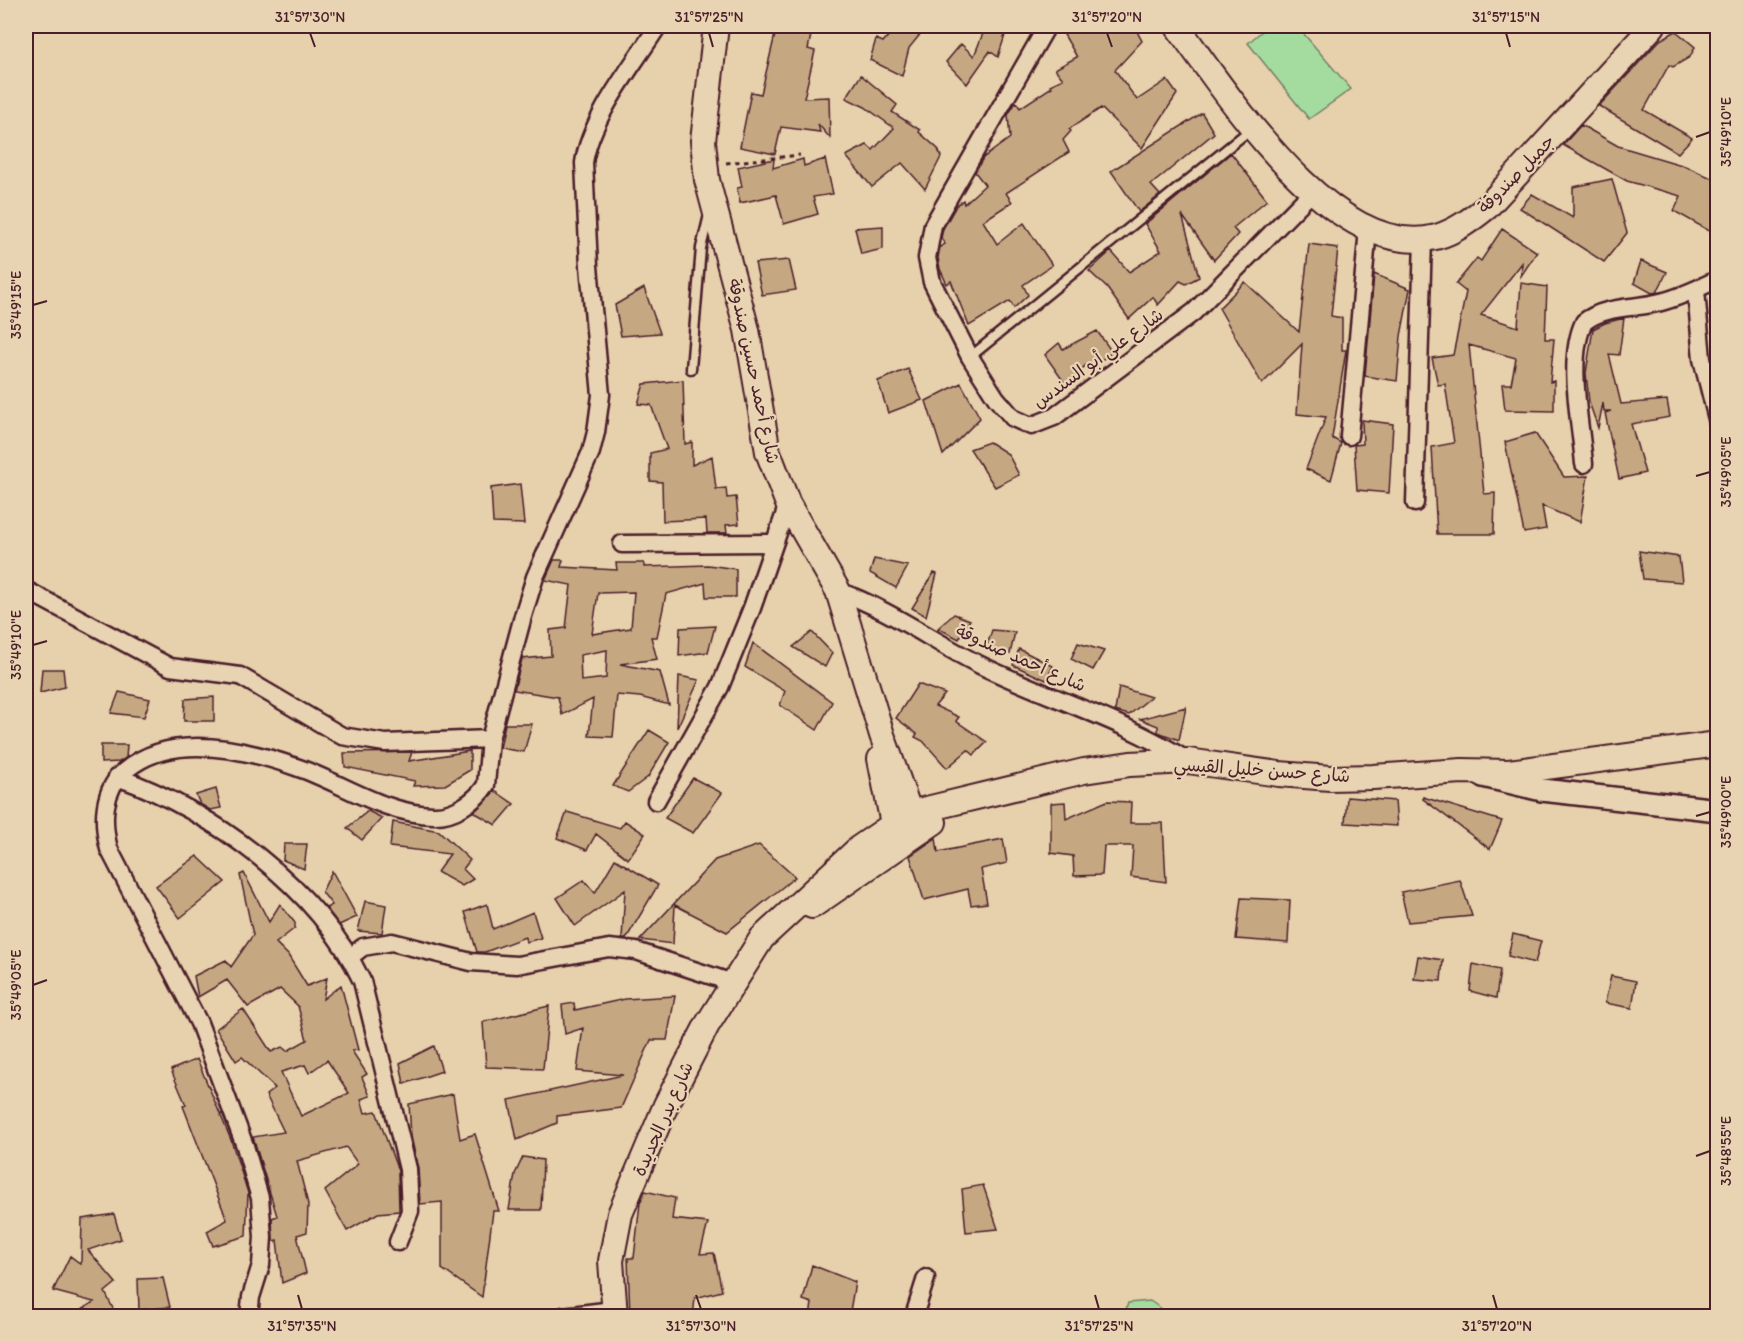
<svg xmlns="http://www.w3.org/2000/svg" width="1743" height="1342" font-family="Itim,'Playpen Sans Arabic',sans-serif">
<rect width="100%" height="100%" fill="#e6d1ac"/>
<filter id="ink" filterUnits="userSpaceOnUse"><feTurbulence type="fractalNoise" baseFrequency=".0167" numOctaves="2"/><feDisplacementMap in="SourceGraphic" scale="12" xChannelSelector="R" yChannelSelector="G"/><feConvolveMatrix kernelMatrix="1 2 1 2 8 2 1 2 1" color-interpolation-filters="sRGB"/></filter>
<g filter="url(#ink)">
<path fill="#a4dca0" stroke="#777e66" stroke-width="1.5" d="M1268 26H1297L1351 89 1309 119 1248 43Z
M1150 1301 1172 1316H1124L1128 1303Z"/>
<path fill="#c5a882" stroke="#4a1f2b" stroke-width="1.5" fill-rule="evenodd" d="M777 26H813L808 49 815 51 804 98 829 97 830 138 818 124 820 132 781 127 775 154 740 147 751 92 761 94Z
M897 26H927L909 48 902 76 870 60 876 39 883 42Z
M986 26H1008L998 57 990 51 967 84 946 62 961 44 974 56Z
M1059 26H1134L1142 41 1115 70 1137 100 1167 80 1177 94 1142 148 1101 108 1069 129 1071 131 1063 140 1069 152 1006 193 1012 202 983 221 997 244 1024 223 1052 265 1023 285 1028 295 1014 308 1010 301 969 326 951 281 947 284 940 269 938 258 940 247 945 244 941 238 943 229 956 206 963 200 964 204 985 185 975 172 983 158 1010 138 1008 115 1016 102 1020 108 1052 87 1050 85 1063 79 1055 69 1077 57Z
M1676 31 1695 47 1690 57 1673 67 1669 65 1644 110 1692 138 1678 153 1599 106 1660 40Z
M861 75 897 105 892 112 920 130 919 132 938 149 941 157 925 189 902 163 872 187 846 156 867 145 873 150 894 128 865 107 846 98Z
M1202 113 1214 133 1151 185 1160 195 1139 212 1111 171Z
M1581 125 1618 146 1685 166 1718 181V225L1713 233 1674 211 1681 196 1627 181 1563 145Z
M1231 153 1267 200 1233 228 1238 234 1214 260 1182 215 1199 277 1186 284 1180 281 1158 305 1153 297 1129 319 1107 288 1089 271 1111 251 1129 272 1161 251 1145 224Z
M774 159 773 168 803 159 804 166 825 159 833 194 813 197 818 214 784 224 776 195 740 203 737 188 742 187 738 167Z
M1612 179 1627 233 1604 262 1520 208 1532 194 1573 218V187Z
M883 226V249L861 254 855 228Z
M1502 229 1537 252 1521 276 1522 263 1481 315 1518 327 1521 283 1547 287 1545 339H1554L1550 382 1554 381V411L1505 410 1502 384H1511L1516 358 1469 345 1484 494 1495 493 1494 534H1437L1432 447 1454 443 1445 384 1438 385 1432 358 1453 355 1466 292 1456 284 1477 258 1481 261Z
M1309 244 1338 248 1331 316 1342 318V350H1346L1332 438 1341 443 1331 480 1306 469 1326 417 1297 414 1302 344 1262 384 1219 308 1245 282 1299 332Z
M789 260 796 290 762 295 755 263Z
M1641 261 1667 272 1657 292 1652 293 1634 283Z
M1374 274 1410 289 1401 336 1397 381 1365 376Z
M644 288 660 333 621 336 615 305Z
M1624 318 1619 355 1609 354 1621 404 1667 400 1670 417 1631 424 1645 473 1619 479 1605 413 1611 411H1604L1603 403 1598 428 1589 402 1586 373 1593 329 1605 323Z
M1097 331 1112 352 1090 369 1087 364 1066 385 1045 355 1059 343 1063 349Z
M908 369 922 400 888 413 878 381Z
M683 380 685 444 692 442V465L712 456 716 489 726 488 727 498 736 497 739 524 726 525 727 533H707L706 519 663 521 662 482 650 481V453L667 449 651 405 638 404 644 384Z
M961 383 980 418 943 455 926 401Z
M1362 420 1393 424 1389 493 1357 490 1354 445 1363 444Z
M1535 433 1564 477 1588 476 1580 522 1542 506 1546 529 1524 533 1505 442Z
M989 442 1008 454 1019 475 995 487 970 449Z
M520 484 524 524 493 523 491 488Z
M1639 551 1679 557 1682 582 1643 579Z
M874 559 908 566 896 588 870 573Z
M554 560H563L561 567 617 570 616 563H644V567L708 565 736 569V597H706L705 583 666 594 657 637H651L657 659 620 664 660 672 669 705 640 697 617 695 613 737 589 736 593 699 562 715 558 697 514 690 522 659 551 656 550 630 566 628 571 585 545 580ZM634 592 631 628 592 634 598 593ZM607 650 606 678 581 681 580 655Z
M934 573 937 574 926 616 912 608Z
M954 614 970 620 959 639 938 628Z
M715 626 708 652 679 656 680 628Z
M992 630 1015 632 1010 654 986 649Z
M812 632 832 653 825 667 793 647Z
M753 643 832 702 817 730 780 705 785 691 745 667Z
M1078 643 1104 651 1093 670 1071 659Z
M1019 649 1053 666 1046 680 1013 665Z
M42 669H63L65 687 40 693Z
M679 676 699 680 677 728Z
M918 684 945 694 935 706 959 717 956 721 987 742 974 755 968 750 947 768 923 741 915 737 917 734 896 718Z
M1119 687 1151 697 1129 715 1115 711Z
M119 692 150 699 144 717 111 713Z
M214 697V721H184L185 699Z
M1186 707 1179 740 1158 732V726L1140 719Z
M505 724H532L524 752 500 748Z
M649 730 669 742 648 777 628 792 613 786Z
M101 745H127L126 758 119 762 101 763Z
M470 751V770L445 785 413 786 415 781 345 767 344 753 412 752 409 761Z
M693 778 722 793 693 833 665 818Z
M216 789 221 808 210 810 200 804 196 795Z
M495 791 514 804 496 825 474 812Z
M1347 797 1395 801 1397 826 1345 823Z
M1423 797 1502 821 1490 849 1423 799Z
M1107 801 1131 802 1130 823H1163L1166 882 1131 877 1133 846H1104L1102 875 1074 876 1073 856 1051 853V803L1065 802 1066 819Z
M368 811 382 818 362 840 347 828Z
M567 812 620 828 625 821 645 834 628 859 596 834 587 850 557 838Z
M393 822 439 831 470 860 463 869 473 879 462 886 437 872 450 854 390 847Z
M936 838 938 852 1003 839 1007 863 981 869 987 903 971 905 968 889 924 900 910 856Z
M284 844H307L304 869 283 860Z
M759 845 795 877 727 932 675 905 673 944 640 940 715 860Z
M197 856 225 882 180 918 156 886Z
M615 859 658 885 626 939H622L625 890 575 926 557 898 584 880 595 893Z
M332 871 357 917 339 925 326 908 332 905 322 892Z
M244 873 269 922 280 904 295 923V928L276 943 288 955 307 986 327 978 323 999 341 985 358 1050 352 1051 367 1074 362 1077 370 1096 361 1099 365 1113 376 1111 398 1171 399 1211 378 1213 347 1231 325 1191 358 1164 346 1147 297 1161 308 1204 307 1232 297 1235 306 1273 282 1283 277 1240 273 1241 272 1218 277 1216 253 1137 284 1132 266 1095 275 1088 242 1057 236 1061 216 1029 243 1009 271 1052 282 1047 287 1051 307 1040 298 1006 280 989 248 1007 227 980 198 997 194 976 226 960 231 967 253 935 240 875ZM327 1060 349 1093 301 1116 281 1072 305 1065 309 1073Z
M1460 880 1472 916 1408 922 1401 892Z
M1241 898 1290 900 1288 943 1236 939Z
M365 901 386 905 382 933 358 931Z
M487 904 493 929 533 912 541 938 526 942 525 937 485 952H477L465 912Z
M1513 934 1541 941 1535 963 1508 956Z
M1418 956 1443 960 1441 981 1414 979Z
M1473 964 1500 970 1496 998 1470 991Z
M1611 976 1636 981 1632 1008 1605 1003Z
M675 996 667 1040H651L621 1108 557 1116V1123L517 1140 509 1100 623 1075 577 1071 583 1028 565 1034 562 1005 574 1003 575 1010 625 999Z
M549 1006 543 1069 486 1067 483 1022Z
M434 1046 442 1071 404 1084 400 1063Z
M197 1059 231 1140 248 1193 246 1236 213 1246 207 1231 227 1220 183 1106 186 1105 171 1070Z
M453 1094 460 1139 475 1134 499 1211H493L482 1297 442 1269V1202L420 1204 418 1168 411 1136 409 1104Z
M523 1157 543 1160 541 1210H509L515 1174Z
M983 1185 998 1229 966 1232 962 1189Z
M645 1191 675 1198 672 1219 708 1223 700 1254 714 1253 722 1291 695 1298 693 1317H630L628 1258H634L640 1203Z
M114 1214 121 1239 88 1250 116 1283 105 1292 117 1317H70L94 1302 53 1291 70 1256 81 1264 82 1219Z
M812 1265 855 1282 849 1317H810L812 1303 803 1300Z
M163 1278 170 1307 139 1310 138 1279Z"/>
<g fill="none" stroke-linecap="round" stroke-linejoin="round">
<g stroke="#4a1f2b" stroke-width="13">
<path id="service" d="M970 357 1251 129
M691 369 701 248 709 215"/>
</g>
<g stroke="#4a1f2b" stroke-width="21">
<path id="minor" d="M1047 26 933 225 927 258 932 282 970 357 996 398 1013 418 1031 426 1054 417 1194 312 1312 192
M1696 290 1702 359 1718 423
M1349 436 1368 229
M1584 464C1581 424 1566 359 1584 322 1605 305 1635 309 1661 302 1681 297 1699 288 1718 279
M1415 503 1423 239
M622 544 774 543
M26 590 170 667 240 676 342 736 385 743 490 739
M838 591C889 609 932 641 980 665 1050 699 1122 719 1188 761
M117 777C213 811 318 888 362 981L408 1169 410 1211 398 1242
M656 801 720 687 752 608 788 504
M350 957 363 947 392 942 471 962 517 965 609 948 636 951 733 983
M249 1316 251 1297 261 1265 263 1237 260 1198 245 1146 199 1023 109 849C102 822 102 789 126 770 171 732 245 749 296 767 341 782 384 814 433 815 453 816 475 802 486 785L490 739 523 616 535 577 591 452 596 432 601 395 589 266 584 163C590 118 634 64 658 26
M563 1316 613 1310
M914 1316 926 1278"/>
</g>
<g stroke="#4a1f2b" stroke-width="26">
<path id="tertiary" d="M1483 776 1542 790 1718 810"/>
</g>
<g stroke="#4a1f2b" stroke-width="28">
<path id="secondary" d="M716 26 703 141 707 180 747 330 768 452 788 504 838 591 882 735 910 813 920 830
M1177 26C1228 95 1335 263 1436 237 1455 232 1472 219 1487 207L1653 26
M880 759 893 824 900 838
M812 906 934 822
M615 1316 611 1261 620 1214 666 1105 707 1025 762 938 859 848 910 813 1084 771 1130 764 1188 761 1279 774 1330 778 1373 777 1462 771 1509 772 1718 744"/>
</g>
<path stroke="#4a1f2b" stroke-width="3" stroke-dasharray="4.5 4.5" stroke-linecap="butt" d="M726 163 800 155"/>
<use href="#service" stroke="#e8d4b2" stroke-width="8"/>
<use href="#minor" stroke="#e8d4b2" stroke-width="16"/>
<use href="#tertiary" stroke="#e8d4b2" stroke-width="21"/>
<use href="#secondary" stroke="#e8d4b2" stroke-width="24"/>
</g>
</g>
<path fill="none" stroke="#4a1f2b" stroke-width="2" d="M310 33 315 47M709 33 713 47M1107 33 1112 47M1506 33 1510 47M1696 137 1710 132M33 305 47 301M1696 476 1710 472M33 645 47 641M1696 816 1710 812M33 985 47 980M1696 1156 1710 1151M298 1295 302 1309M696 1295 701 1309M1095 1295 1099 1309M1493 1295 1497 1309"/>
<g text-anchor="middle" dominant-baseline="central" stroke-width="4.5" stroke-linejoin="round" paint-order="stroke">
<g font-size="18" fill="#4a1f2b" stroke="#e8d4b2">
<text transform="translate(1516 174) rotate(-46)">جميل صندوقة</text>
<text transform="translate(1098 358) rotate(-36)">شارع علي أبو السندس</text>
<text transform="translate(754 371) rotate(78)">شارع أحمد حسين صندوقة</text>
<text transform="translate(1021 658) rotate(24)">شارع أحمد صندوقة</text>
<text transform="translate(1262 770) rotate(4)">شارع حسن خليل القيسي</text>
<text transform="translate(663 1119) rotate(-66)">شارع بدر الجديدة</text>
</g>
</g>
<rect width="1743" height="1342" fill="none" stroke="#e8d4b2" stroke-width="66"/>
<rect x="33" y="33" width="1677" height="1276" fill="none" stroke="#4a1f2b" stroke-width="2"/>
<g font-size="15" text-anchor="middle" fill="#4a1f2b">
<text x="310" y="22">31°57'30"N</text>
<text x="709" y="22">31°57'25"N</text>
<text x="1107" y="22">31°57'20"N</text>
<text x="1506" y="22">31°57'15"N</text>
<text transform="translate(1726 132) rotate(-90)" y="5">35°49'10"E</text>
<text transform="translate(16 305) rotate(-90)" y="5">35°49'15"E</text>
<text transform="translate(1726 472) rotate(-90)" y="5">35°49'05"E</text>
<text transform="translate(16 645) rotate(-90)" y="5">35°49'10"E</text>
<text transform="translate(1726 812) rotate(-90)" y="5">35°49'00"E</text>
<text transform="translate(16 985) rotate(-90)" y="5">35°49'05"E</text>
<text transform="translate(1726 1151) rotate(-90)" y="5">35°48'55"E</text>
<text x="302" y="1331">31°57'35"N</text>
<text x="701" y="1331">31°57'30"N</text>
<text x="1099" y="1331">31°57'25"N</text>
<text x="1497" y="1331">31°57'20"N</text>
</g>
</svg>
